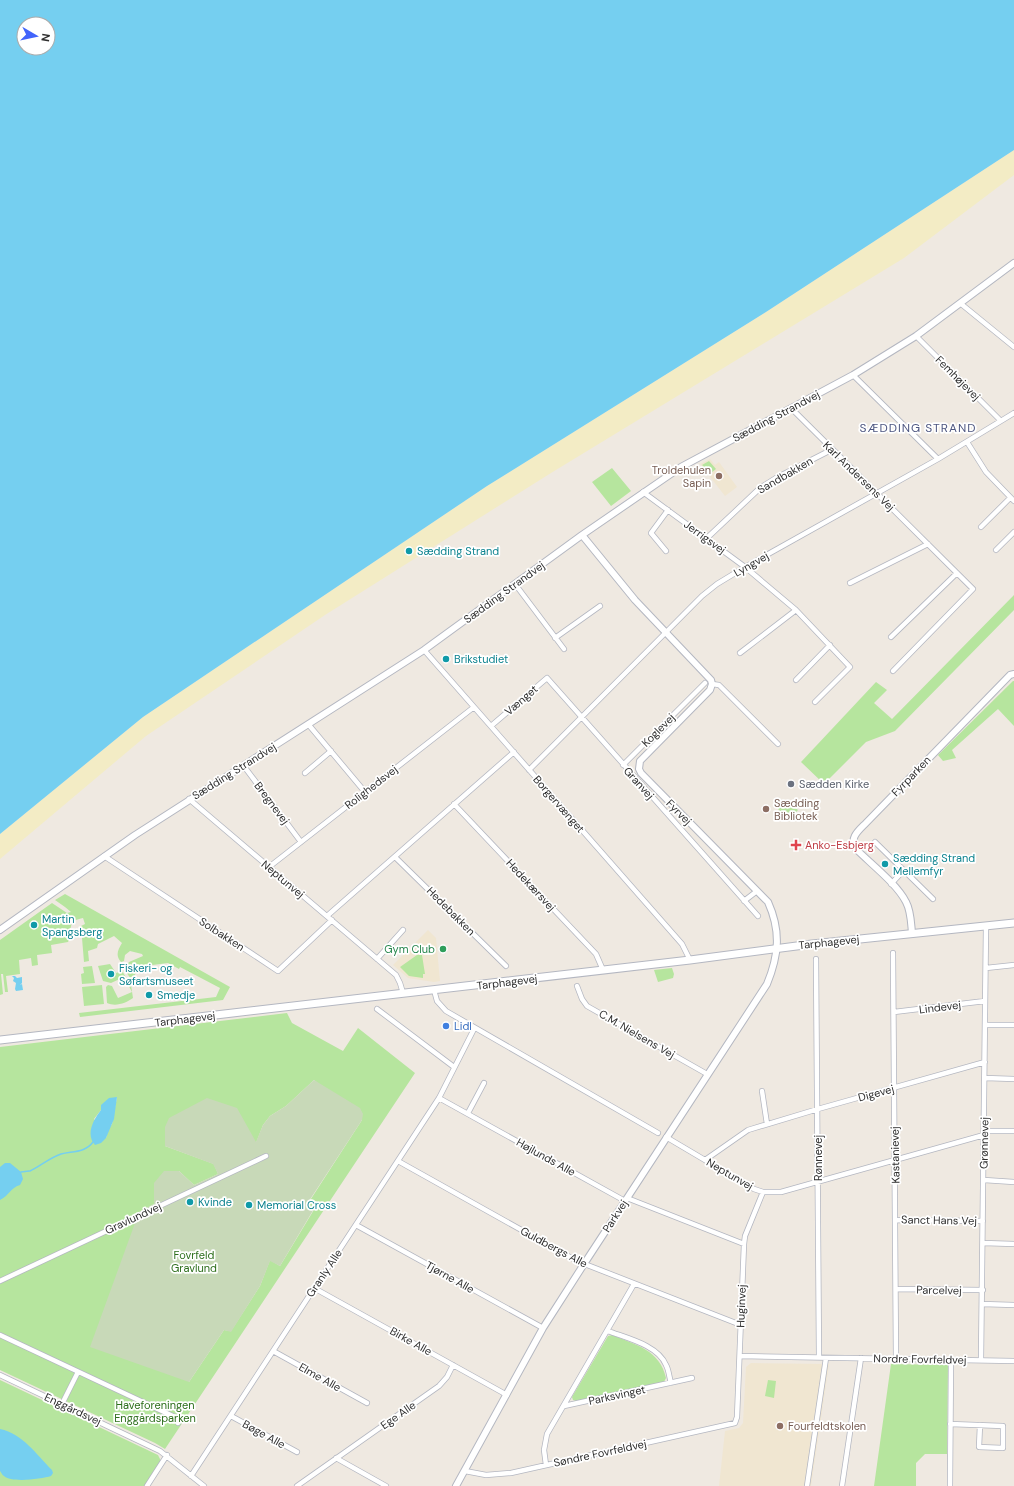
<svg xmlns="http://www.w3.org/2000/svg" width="1014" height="1486" font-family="'DM Sans',sans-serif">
<rect width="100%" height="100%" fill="#efe9e1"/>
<path fill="#f0e6d1" d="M710 459 715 465 719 462 737 487 725 496 700 464Z
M428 930 436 938 440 981 434 982 408 978 393 965Z
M751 1363 829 1364 811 1486H719L725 1431 739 1428 743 1423 746 1367Z"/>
<path fill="#b6e59e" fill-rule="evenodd" d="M709 461 716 469 711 473 702 465Z
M612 468 631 491 611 506 592 482Z
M1014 595V610L895 731 866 742 824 784 801 762 876 682 887 690 874 703 892 719Z
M1013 681H1014V726L998 709 952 750 956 758 943 761 938 755Z
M787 800 798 810 789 819 778 809Z
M65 894 230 987 223 1000 80 1017 79 1013 216 997 220 988 180 967 179 969 168 963 137 967 134 979H131L126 972 125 968 129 962 143 956 142 954 130 951 125 955 124 961 121 962C115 955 118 950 122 943L114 936 98 944 97 948 88 951 89 961 84 962 81 926 85 924 83 918C80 919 78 919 76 920 67 924 73 936 68 942L51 945 52 953 37 955 38 965 32 966 31 958 19 960 20 974 6 976 8 992H5L3 974H1L3 994 0 995V940L52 903 67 913 71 912 65 907 55 900Z
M417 955H422L425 974H423V978L409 976 400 967Z
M110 964 116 973 122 971 131 985 133 998C126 1003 116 1007 107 1003L106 987 108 985 112 986 118 998 132 992 124 977 111 983 103 981 98 966Z
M92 966 95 983 82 984 81 974 84 973 83 967Z
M672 968 674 974 673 978 658 982 654 970Z
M102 985 104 1004 84 1006 82 987Z
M287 1013 292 1023 343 1051 358 1028 415 1073 165 1449 155 1443 0 1370V1047ZM314 1080 362 1120 307 1205 315 1208 280 1266 270 1260 260 1286 231 1331 224 1330 189 1382 139 1212 154 1204 179 1171 194 1185 218 1174 214 1164 165 1146 256 1143 263 1125 270 1116 286 1106ZM117 1097 112 1124 108 1130 106 1138 94 1119 101 1110Z
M612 1335C636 1345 660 1350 666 1378L664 1382 576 1401 573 1400 572 1397 608 1336Z
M891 1364 948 1365 947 1454H925L916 1463V1486H874Z
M0 1380 158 1455 161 1461 144 1486H0Z
M768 1380 776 1381 774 1398 765 1396Z"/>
<path fill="#f3ecc5" d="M1014 150V175L904 258 551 473 325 615 146 736 0 859V834L143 717 487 486 766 312Z"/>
<path fill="#c8d9b8" d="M314 1080 360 1108 363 1114 362 1120 307 1204 315 1207 280 1266 270 1261 260 1286 231 1332 224 1330 189 1382 90 1347 139 1212 154 1204V1183L164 1171H179L194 1185 218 1174 213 1164 165 1146V1127L169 1118 207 1098 237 1108 256 1142 263 1125 270 1116 286 1106Z"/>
<path fill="#75cff0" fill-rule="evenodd" d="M0 0H1014V150L766 312 487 486 143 717 0 834ZM24 24H48V48H24Z
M12 976H15L17 978 22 977V983L20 985 22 984 23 990 16 991 15 989 16 983 13 981 14 978Z
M117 1097 114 1119 106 1138 101 1143 95 1145C85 1134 94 1119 101 1110V1105L109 1098Z
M5 1163H10L21 1172 23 1179 20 1185C10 1188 10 1195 0 1200V1167Z
M0 1429C23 1434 36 1454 52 1470L53 1473 51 1476C42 1479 11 1483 4 1476 2 1475 1 1472 0 1471Z"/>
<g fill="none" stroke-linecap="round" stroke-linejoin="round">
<path stroke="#75cff0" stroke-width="1.5" d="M30 1171C41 1166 49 1158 61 1154 72 1151 85 1153 93 1142
M21 1172 29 1171"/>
<g stroke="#b4b7c1" stroke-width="6">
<path id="minor" d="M960 303 1014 347
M916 336 1001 421
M853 375 938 459
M791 408 973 589 893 671
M967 442 986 472 1014 501
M643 492 745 567 796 610 850 667 815 702
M981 527 1010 498
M707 538 760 488 776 478 831 450
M996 550 1014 532
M666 551 651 533 668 510
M850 583 928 544
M515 584 564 649
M891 637 957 573
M555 638 600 606
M424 650 682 944 690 960
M740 653 796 610
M796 680 830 645
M712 684 719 685 778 744
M308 724 365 792
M491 726 547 678 758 916
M243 765 301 842
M623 765 705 683
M529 770 702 596 717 584 745 567 938 459 1014 413
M305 773 331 751
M189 799 396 975 400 983 403 993
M454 804 596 954 603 970
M875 842 933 899
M104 856 278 971 332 920
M395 857 506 966
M269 867 474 707
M891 884 904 870
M744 901 757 891
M327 916 514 752
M893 953 896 1358
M377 959 403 930
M816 959 819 1357
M986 968 1014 965
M577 986 582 999 587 1006 707 1074
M434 990 437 1001 446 1011 658 1133
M377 1009 454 1067
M894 1012 985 1001
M985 1025H1014
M985 1078 1014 1079
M762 1091 767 1124
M439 1098 625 1201
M468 1113 484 1083
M984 1131H1014
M666 1137 754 1189 763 1192H781L984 1135
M705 1160 748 1130 818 1109 985 1062
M398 1161 577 1261 741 1325
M984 1180 1014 1182
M627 1198 744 1244
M895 1220 983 1221
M356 1225 543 1328
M983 1243 1014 1244
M0 1281 266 1156
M314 1288 507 1395
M896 1289 983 1290
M982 1304 1014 1305
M608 1331C626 1338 658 1345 666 1365 669 1370 669 1377 671 1383
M0 1335 177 1418 178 1423
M273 1351 367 1403
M740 1356 1014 1361
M981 1360 986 926
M0 1375 160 1451 204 1486
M62 1404 78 1372
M564 1406 692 1378
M231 1416 297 1452
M950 1424 1003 1426V1448L979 1447 980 1425
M336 1458 386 1486
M546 1465 544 1450 547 1434 634 1284
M465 1471 486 1475 511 1473 735 1423 737 1417 744 1244 745 1236 763 1192
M191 1476 439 1098 474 1029
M147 1486 167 1455
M297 1486 439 1386 447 1377 453 1365
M807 1486 826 1358
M842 1486 861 1358
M950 1486 951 1359"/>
</g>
<g stroke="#b4b7c1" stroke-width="8">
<path id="tertiary" d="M0 930 135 835 424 650 582 535 681 467 853 375 916 336 1014 263
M912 933C911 923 911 911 906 902 897 884 871 864 856 849 849 838 858 831 866 823L1010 675 1014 674
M456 1486 543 1328 584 1264 767 984C779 955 781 931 768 902L641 773 639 769 640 761 710 690 712 684 711 680 635 600 582 535"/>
</g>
<g stroke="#b4b7c1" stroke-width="9">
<path id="secondary" d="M0 1040 690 960 812 944 1014 923"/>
</g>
<use href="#minor" stroke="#fff" stroke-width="4.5"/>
<use href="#tertiary" stroke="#fff" stroke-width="6"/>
<use href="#secondary" stroke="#fff" stroke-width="7"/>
</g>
<g fill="#8d6e63" stroke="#fff" stroke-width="1.5">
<circle cx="719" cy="476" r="4"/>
<circle cx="766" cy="809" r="4"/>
<circle cx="780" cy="1426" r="4"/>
</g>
<g fill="#0f9aa8" stroke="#fff" stroke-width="1.5">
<circle cx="409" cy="551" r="4"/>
<circle cx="446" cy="659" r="4"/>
<circle cx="885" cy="864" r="4"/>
<circle cx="34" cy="925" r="4"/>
<circle cx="111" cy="974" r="4"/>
<circle cx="149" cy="995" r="4"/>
<circle cx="190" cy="1202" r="4"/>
<circle cx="249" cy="1205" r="4"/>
</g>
<circle fill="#6b7280" stroke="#fff" stroke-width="1.5" cx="791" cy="784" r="4"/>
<path fill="#e0444e" stroke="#fff" stroke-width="1.5" d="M794 839h4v4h4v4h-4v4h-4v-4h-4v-4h4z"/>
<circle fill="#2e9e5b" stroke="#fff" stroke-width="1.5" cx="443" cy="949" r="4"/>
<circle fill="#3f7fe0" stroke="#fff" stroke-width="1.5" cx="446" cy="1026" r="4"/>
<g text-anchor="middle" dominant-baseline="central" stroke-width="3.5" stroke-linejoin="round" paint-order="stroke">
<g font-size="11" fill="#2e2e2e" stroke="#fff">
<text transform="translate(958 378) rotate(45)">Femhøjevej</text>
<text transform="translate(776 416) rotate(-28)">Sædding Strandvej</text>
<text transform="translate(785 475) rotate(-30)">Sandbakken</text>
<text transform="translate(859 476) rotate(44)">Karl Andersens Vej</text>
<text transform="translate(705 537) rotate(36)">Jerrigsvej</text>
<text transform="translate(751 564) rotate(-30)">Lyngvej</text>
<text transform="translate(504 592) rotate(-36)">Sædding Strandvej</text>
<text transform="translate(521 700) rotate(-41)">Vænget</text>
<text transform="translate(658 730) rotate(-45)">Koglevej</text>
<text transform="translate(234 771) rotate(-32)">Sædding Strandvej</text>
<text transform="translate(911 776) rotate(-46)">Fyrparken</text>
<text transform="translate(639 783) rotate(48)">Granvej</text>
<text transform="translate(371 787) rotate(-38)">Rolighedsvej</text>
<text transform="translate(272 803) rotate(53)">Bregnevej</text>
<text transform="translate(559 804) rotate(49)">Borgervænget</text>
<text transform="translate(679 812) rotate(45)">Fyrvej</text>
<text transform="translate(283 879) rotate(40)">Neptunvej</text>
<text transform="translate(531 885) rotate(47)">Hedekærsvej</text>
<text transform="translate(451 911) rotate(45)">Hedebakken</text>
<text transform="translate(222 934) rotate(33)">Solbakken</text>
<text transform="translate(829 942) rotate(-6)">Tarphagevej</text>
<text transform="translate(507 982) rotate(-7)">Tarphagevej</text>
<text transform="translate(940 1007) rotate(-7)">Lindevej</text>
<text transform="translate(185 1019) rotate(-7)">Tarphagevej</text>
<text transform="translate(637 1034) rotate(30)">C.M. Nielsens Vej</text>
<text transform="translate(876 1093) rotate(-15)">Digevej</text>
<text transform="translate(984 1143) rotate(-89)">Grønnevej</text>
<text transform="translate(895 1155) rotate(-91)">Kastanievej</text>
<text transform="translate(546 1157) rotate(29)">Højlunds Alle</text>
<text transform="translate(818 1158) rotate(-90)">Rønnevej</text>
<text transform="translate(730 1174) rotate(30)">Neptunvej</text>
<text transform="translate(615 1216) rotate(-57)">Parkvej</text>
<text transform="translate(133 1218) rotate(-25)">Gravlundvej</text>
<text transform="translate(939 1220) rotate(1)">Sanct Hans Vej</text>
<text transform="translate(554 1247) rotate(28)">Guldbergs Alle</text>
<text transform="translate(324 1273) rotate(-56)">Granly Alle</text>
<text transform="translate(450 1277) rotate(29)">Tjørne Alle</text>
<text transform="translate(939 1290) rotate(1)">Parcelvej</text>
<text transform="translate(741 1306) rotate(-88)">Huginvej</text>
<text transform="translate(411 1341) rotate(29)">Birke Alle</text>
<text transform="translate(920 1359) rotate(1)">Nordre Fovrfeldvej</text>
<text transform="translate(320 1377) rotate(29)">Elme Alle</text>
<text transform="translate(617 1395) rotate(-12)">Parksvinget</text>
<text transform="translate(73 1409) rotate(25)">Enggårdsvej</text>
<text transform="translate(398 1415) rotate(-35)">Ege Alle</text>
<text transform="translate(264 1434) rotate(29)">Bøge Alle</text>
<text transform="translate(600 1453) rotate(-12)">Søndre Fovrfeldvej</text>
</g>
<g font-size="11" fill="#785e54" stroke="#fff" text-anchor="start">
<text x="711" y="470" text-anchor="end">Troldehulen<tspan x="711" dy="13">Sapin</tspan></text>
<text x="774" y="803">Sædding<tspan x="774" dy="13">Bibliotek</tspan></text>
<text x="788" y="1426">Fourfeldtskolen</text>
</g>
<g font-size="11" fill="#0d838f" stroke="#fff" text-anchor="start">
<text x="417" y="551">Sædding Strand</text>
<text x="454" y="659">Brikstudiet</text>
<text x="893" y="858">Sædding Strand<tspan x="893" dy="13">Mellemfyr</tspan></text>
<text x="42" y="919">Martin<tspan x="42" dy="13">Spangsberg</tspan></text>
<text x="119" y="968">Fiskeri- og<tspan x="119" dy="13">Søfartsmuseet</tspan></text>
<text x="157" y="995">Smedje</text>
<text x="198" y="1202">Kvinde</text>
<text x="257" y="1205">Memorial Cross</text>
</g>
<g font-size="11" fill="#5b616d" stroke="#fff" text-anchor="start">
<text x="799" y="784">Sædden Kirke</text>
</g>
<g font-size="11" fill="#be3a42" stroke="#fff" text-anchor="start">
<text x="805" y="845">Anko-Esbjerg</text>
</g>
<g font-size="11" fill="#27864d" stroke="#fff" text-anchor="end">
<text x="435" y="949">Gym Club</text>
</g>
<g font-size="11" fill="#366cbe" stroke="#fff" text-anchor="start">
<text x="454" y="1026">Lidl</text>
</g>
<g font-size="11" fill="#2c6e1b" stroke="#fff">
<text x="194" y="1255">Fovrfeld<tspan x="194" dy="13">Gravlund</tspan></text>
<text x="155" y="1405">Haveforeningen<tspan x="155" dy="13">Enggårdsparken</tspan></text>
</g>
<g font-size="12" letter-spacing="1" fill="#4d5680" stroke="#fff">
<text x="918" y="428">SÆDDING STRAND</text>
</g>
</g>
<g transform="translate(36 36) rotate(99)"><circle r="19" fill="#ffffff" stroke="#ababab"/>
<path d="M0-3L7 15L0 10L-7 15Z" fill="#4264fb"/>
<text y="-6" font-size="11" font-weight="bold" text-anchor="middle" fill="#2e2e2e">N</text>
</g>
</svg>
